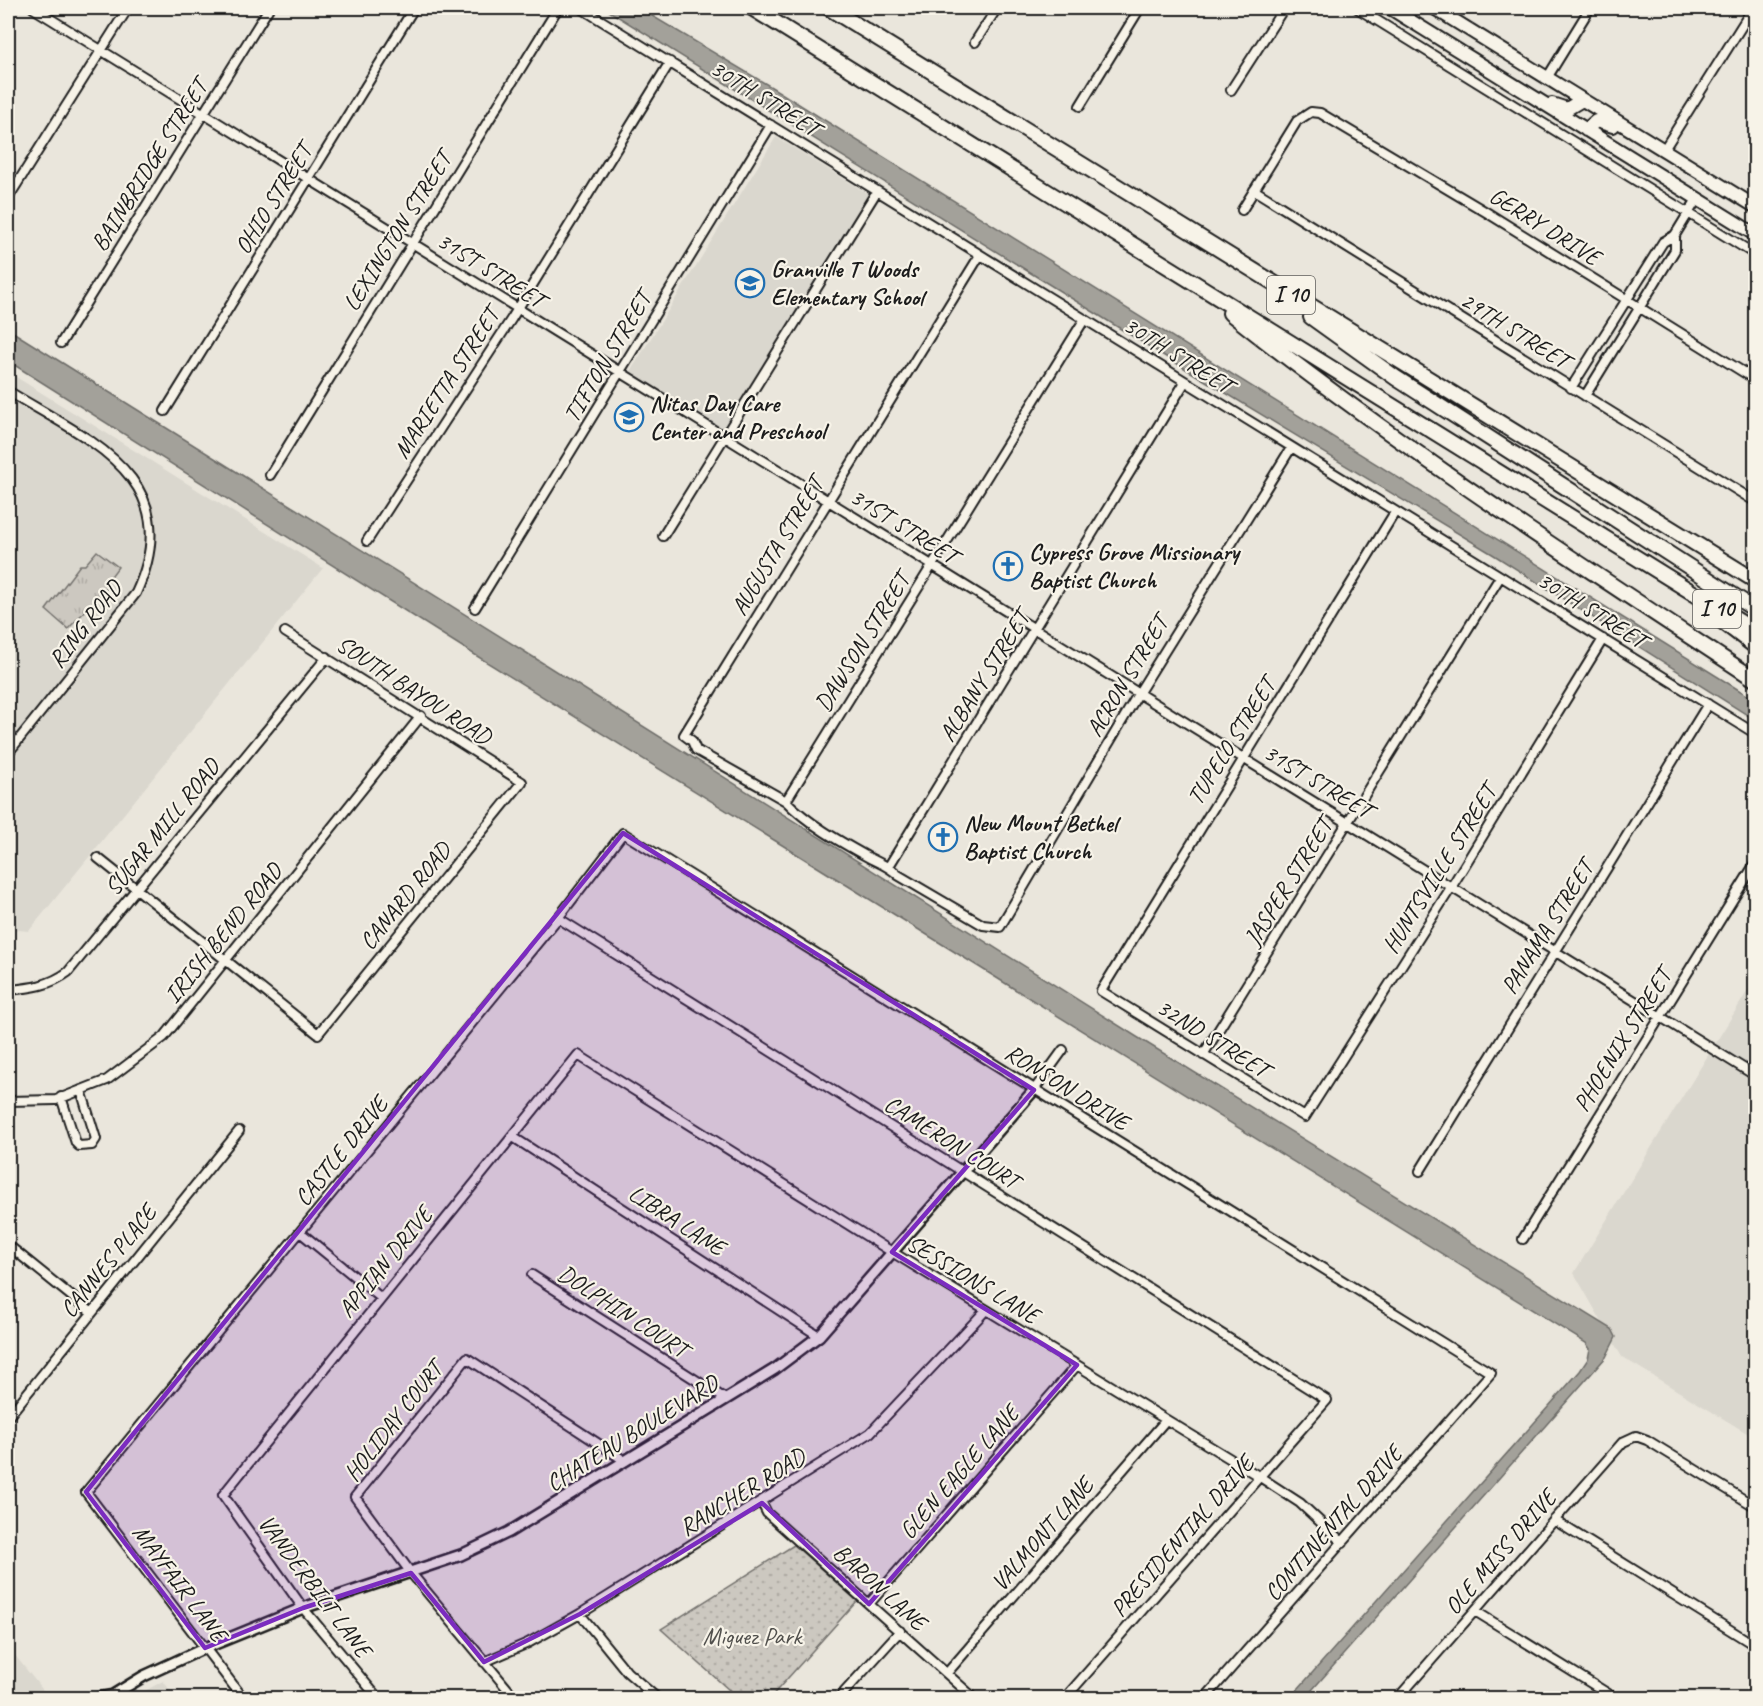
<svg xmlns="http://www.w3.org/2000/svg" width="1763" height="1706" font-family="Caveat,sans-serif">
<defs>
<pattern id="grass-tufts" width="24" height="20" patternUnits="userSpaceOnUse" patternTransform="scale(1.5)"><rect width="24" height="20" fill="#ccc8c0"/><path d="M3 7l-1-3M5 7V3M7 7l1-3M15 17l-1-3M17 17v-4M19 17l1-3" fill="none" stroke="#afaba4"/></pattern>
<pattern id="park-dots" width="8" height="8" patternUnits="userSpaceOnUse" patternTransform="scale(1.5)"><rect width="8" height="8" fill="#ccc8c0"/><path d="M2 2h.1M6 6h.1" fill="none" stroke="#afaba4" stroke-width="1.8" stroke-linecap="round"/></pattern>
</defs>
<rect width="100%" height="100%" fill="#eae6dc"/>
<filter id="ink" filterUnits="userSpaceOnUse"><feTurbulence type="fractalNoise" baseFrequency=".0167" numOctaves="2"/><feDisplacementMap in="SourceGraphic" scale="12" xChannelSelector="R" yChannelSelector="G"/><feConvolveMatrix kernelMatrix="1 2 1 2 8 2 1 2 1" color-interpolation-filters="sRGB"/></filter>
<g filter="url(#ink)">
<path fill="#dad7ce" d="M776 137 870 195 723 430 630 372Z
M8 372 323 568 29 931 8 929Z
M1755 979V1438L1622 1357 1574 1273Z
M8 1646 10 1649 49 1698H8Z
M163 1681 176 1698H132Z"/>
<path fill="url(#grass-tufts)" stroke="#74726e" stroke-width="1.5" d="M97 551 118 567 106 583 108 587 68 629 46 610 80 565H85Z"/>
<path fill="url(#park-dots)" stroke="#74726e" stroke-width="1.5" d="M794 1545 857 1601 770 1698H738L661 1629Z"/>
<path fill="#a3a19a" stroke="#6d6c68" stroke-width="1.5" d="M604 8H639L773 88 1755 700V720L1494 555 1166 357Z
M8 329 530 655 1137 1037 1612 1329 1616 1337 1606 1357 1305 1698H1290L1580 1371 1588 1359 1590 1349 1586 1343 464 648 8 361Z"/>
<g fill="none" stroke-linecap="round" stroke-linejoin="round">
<g stroke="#1c1c1c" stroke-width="12">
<path id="minor" d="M33 8 1756 1076
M581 8 1756 734
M1357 8 1756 255
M975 42 997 8
M1547 78 1590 8
M1231 90 1284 8
M1080 106 1140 8
M1663 151 1753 8
M1254 190 1756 502
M8 198 128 8
M1242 210 1297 121 1311 112 1320 113 1486 212 1756 380
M980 255 684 735 692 741 696 750 786 801C807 823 839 841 866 856 878 863 888 865 898 875L983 925 1000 927 1138 694 1291 448
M61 343 269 8
M1571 388 1663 242 1675 235 1697 199
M8 391C88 440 189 478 136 593L8 753
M1585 396 1675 250V235
M165 411 414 8
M270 475 558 8
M1395 512 1101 991 1305 1117 1452 886 1603 639
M663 536 877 191
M367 541 512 318 670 62
M475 608 771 125
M786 801 1084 320
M98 858 318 1034 522 782 285 632
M889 866 1185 382
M558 918 1327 1400 1065 1698
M8 990C31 988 49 986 68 972L327 657
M1203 1055 1500 577
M1034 1090 1063 1050
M61 1097 76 1143 79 1146 92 1145 96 1139 81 1090
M8 1101 56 1100 107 1080 164 1037 421 716
M513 1137 819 1336
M1420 1171 1708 704
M300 1232 381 1298
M1523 1239 1756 862
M8 1245 91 1312
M532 1275 724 1398
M8 1417 239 1131
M762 1503 767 1513 974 1698
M1554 1520 1756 1646
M869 1604 1077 1365
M1475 1611 1615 1698
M580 1614 627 1672 657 1698
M484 1662 528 1643 580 1614 870 1433 986 1310
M947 1673 1166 1420
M243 1698 86 1492 558 918 623 833 1491 1373 1205 1698
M378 1698 303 1608 223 1495 578 1055 892 1252 1260 1477 1300 1503 1343 1543
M515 1698 411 1573 355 1497 467 1358 625 1461
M839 1698 900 1631
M1398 1698 1623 1442 1636 1436 1647 1440 1756 1507"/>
</g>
<g stroke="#1c1c1c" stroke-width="14">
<path id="tertiary" d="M98 1698 113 1695
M108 1698 144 1676 205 1648 303 1608 461 1555 509 1532 775 1369 819 1336 1034 1090"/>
</g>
<g stroke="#1c1c1c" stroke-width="16">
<path id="primary" d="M1390 8 1756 235
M1434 8 1756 207
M1552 104 1567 109 1582 100
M1586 130 1596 121 1613 126"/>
</g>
<g stroke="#1c1c1c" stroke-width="18">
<path id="motorway" d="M752 8 1756 632
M829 8 1756 581
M1230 313C1398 447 1577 562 1756 680
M1311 317 1396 378 1756 610
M1714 615 1756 647"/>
</g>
<use href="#minor" stroke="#f7f3e8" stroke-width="8"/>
<use href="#tertiary" stroke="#f7f3e8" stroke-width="9"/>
<use href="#primary" stroke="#f7f3e8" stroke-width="12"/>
<use href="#motorway" stroke="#f7f3e8" stroke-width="14"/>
</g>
</g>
<path fill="#7b2cbf" fill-opacity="0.2" stroke="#7b2cbf" stroke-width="4.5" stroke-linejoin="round" d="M623 833 1034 1090 892 1252 1077 1365 869 1604 762 1503 580 1614 484 1662 411 1573 303 1608 205 1648 86 1492Z"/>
<defs>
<g id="school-ring" transform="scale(1.5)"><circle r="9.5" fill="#f7f3e8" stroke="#1f6fb2" stroke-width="1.5"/><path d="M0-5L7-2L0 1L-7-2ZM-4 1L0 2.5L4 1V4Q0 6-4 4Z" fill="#1f6fb2"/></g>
<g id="church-ring" transform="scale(1.5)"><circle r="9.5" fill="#f7f3e8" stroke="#1f6fb2" stroke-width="1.5"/><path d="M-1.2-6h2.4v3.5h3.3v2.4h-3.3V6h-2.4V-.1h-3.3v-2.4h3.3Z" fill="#1f6fb2"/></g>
</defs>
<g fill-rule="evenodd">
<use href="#school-ring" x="750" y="283"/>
<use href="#school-ring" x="629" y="417"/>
<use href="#church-ring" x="1008" y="566"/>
<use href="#church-ring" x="943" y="837"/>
</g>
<g text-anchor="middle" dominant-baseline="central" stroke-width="4.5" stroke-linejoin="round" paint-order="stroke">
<g fill="#f7f3e8" stroke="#5e5c59" stroke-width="1.5">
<rect x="1267" y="276" width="48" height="38" rx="4.5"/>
<rect x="1693" y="590" width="48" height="38" rx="4.5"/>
</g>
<g font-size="22" font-weight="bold" fill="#1c1c1c">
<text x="1291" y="295">I 10</text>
<text x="1717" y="609">I 10</text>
</g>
<g font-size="24" fill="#1c1c1c" stroke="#f7f3e8">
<text transform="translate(765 98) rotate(32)">30TH STREET</text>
<text transform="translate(149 165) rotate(-58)">BAINBRIDGE STREET</text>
<text transform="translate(273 199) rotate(-58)">OHIO STREET</text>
<text transform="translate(1545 226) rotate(32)">GERRY DRIVE</text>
<text transform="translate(397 231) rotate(-58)">LEXINGTON STREET</text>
<text transform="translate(491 270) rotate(32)">31ST STREET</text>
<text transform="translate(1515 330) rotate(32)">29TH STREET</text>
<text transform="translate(1178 355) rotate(32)">30TH STREET</text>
<text transform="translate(607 357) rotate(-59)">TIFTON STREET</text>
<text transform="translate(446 383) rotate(-57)">MARIETTA STREET</text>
<text transform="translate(904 526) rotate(32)">31ST STREET</text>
<text transform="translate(777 546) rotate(-59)">AUGUSTA STREET</text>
<text transform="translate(1592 610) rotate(32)">30TH STREET</text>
<text transform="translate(85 624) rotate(-52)">RING ROAD</text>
<text transform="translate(862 642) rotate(-58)">DAWSON STREET</text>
<text transform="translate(984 676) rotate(-58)">ALBANY STREET</text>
<text transform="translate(1127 676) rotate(-59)">ACRON STREET</text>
<text transform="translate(414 690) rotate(33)">SOUTH BAYOU ROAD</text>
<text transform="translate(1231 741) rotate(-58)">TUPELO STREET</text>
<text transform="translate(1318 781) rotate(31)">31ST STREET</text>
<text transform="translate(162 827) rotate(-51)">SUGAR MILL ROAD</text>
<text transform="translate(1439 869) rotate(-58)">HUNTSVILLE STREET</text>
<text transform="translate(1288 882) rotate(-58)">JASPER STREET</text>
<text transform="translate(405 896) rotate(-51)">CANARD ROAD</text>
<text transform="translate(1547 927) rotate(-58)">PANAMA STREET</text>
<text transform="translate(223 933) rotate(-51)">IRISH BEND ROAD</text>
<text transform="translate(1213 1038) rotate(32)">32ND STREET</text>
<text transform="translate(1622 1040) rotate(-58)">PHOENIX STREET</text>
<text transform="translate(1067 1087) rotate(32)">RONSON DRIVE</text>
<text transform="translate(952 1142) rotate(32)">CAMERON COURT</text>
<text transform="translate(341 1151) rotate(-51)">CASTLE DRIVE</text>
<text transform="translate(677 1220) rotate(33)">LIBRA LANE</text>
<text transform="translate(108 1261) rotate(-51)">CANNES PLACE</text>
<text transform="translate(385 1262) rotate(-51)">APPIAN DRIVE</text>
<text transform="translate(973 1279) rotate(31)">SESSIONS LANE</text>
<text transform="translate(623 1311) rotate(33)">DOLPHIN COURT</text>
<text transform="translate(393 1421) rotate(-52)">HOLIDAY COURT</text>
<text transform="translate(632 1433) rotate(-32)">CHATEAU BOULEVARD</text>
<text transform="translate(959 1472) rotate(-49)">GLEN EAGLE LANE</text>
<text transform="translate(742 1492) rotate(-32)">RANCHER ROAD</text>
<text transform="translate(1333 1523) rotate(-49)">CONTINENTAL DRIVE</text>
<text transform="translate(1042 1534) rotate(-49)">VALMONT LANE</text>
<text transform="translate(1182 1536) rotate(-49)">PRESIDENTIAL DRIVE</text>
<text transform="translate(1500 1552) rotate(-49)">OLE MISS DRIVE</text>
<text transform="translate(180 1583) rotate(53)">MAYFAIR LANE</text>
<text transform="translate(315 1586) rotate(53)">VANDERBILT LANE</text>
<text transform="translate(880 1587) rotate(42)">BARON LANE</text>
</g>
<g font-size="24" font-weight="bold" fill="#1c1c1c" stroke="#f7f3e8" text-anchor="start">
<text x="771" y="269">Granville T Woods<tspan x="771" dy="28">Elementary School</tspan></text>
<text x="650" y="403">Nitas Day Care<tspan x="650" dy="28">Center and Preschool</tspan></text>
<text x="1029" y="552">Cypress Grove Missionary<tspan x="1029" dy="28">Baptist Church</tspan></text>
<text x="964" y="823">New Mount Bethel<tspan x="964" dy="28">Baptist Church</tspan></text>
</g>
<g font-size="24" fill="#51504d" stroke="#f7f3e8">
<text x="752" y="1636">Miguez Park</text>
</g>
</g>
<rect width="1763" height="1706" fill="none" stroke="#f7f3e8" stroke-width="30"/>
<rect x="15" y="15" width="1733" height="1676" fill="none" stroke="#1c1c1c" stroke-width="2" filter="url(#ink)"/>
</svg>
